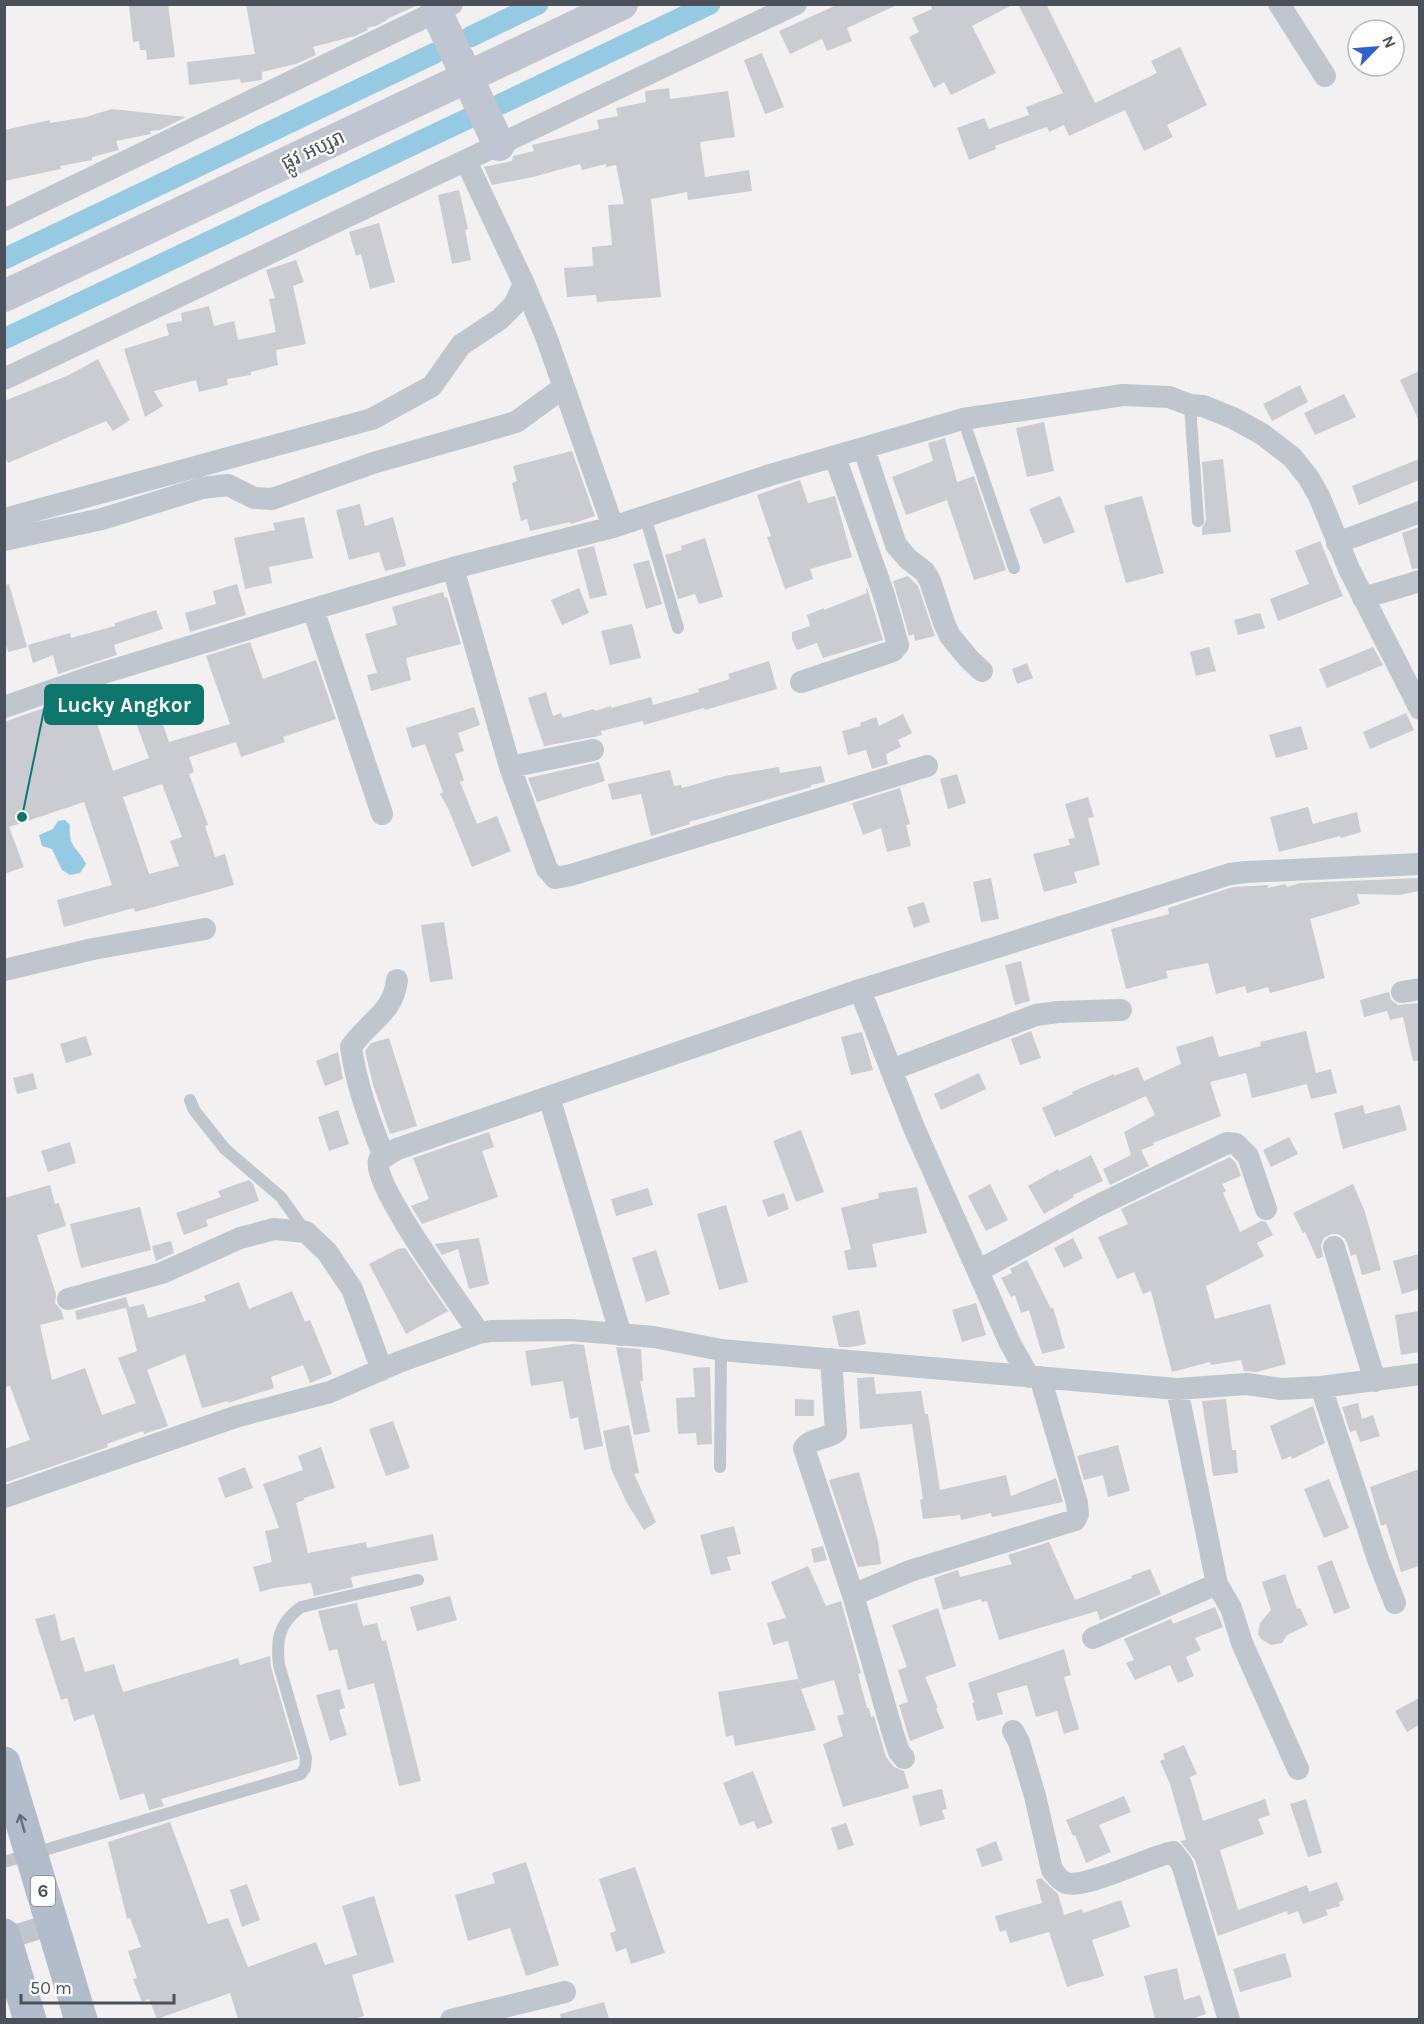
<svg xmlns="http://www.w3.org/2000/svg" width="1424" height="2024" font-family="Karla,'Noto Sans Khmer',sans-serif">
<rect width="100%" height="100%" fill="#f2f0f0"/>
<path fill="#96c9e2" d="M65 820 70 825C68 848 77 846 86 864L80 873 70 875 62 870 52 849 42 846 39 835 53 829 58 821Z"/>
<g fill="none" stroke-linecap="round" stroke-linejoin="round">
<path stroke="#96c9e2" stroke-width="21" d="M470 37 538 4
M501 104 710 4
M4 259 435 53
M4 339 467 119"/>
</g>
<path fill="#cbccd2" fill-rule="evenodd" d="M139 4H168L175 57 147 60 146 50H140L139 41 133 42 129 6Z
M246 4H418V5L387 19V20L376 26 367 28 368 30 355 36 313 47 316 55 296 64 262 72V80L241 83 240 79 189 85 187 62 255 54Z
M839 4H899L847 28 852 41 827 51 822 39 790 54 779 31Z
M930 4H1014L972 26 996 73 951 95 944 82 934 88 909 37 919 32 912 18 932 9Z
M1018 4H1046L1095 103 1157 73 1151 61 1180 47 1207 105 1167 125 1173 137 1144 151 1125 110 1069 136 1064 125 1049 132 1047 127 1035 131 995 146 996 149 969 160 957 128 984 118 989 129 1029 115 1026 107 1063 93Z
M762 53 784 107 765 114 744 60Z
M669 88 670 99 728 91 735 137 700 142 705 177 749 170 752 191 688 200 687 192 651 199 661 297 597 302 596 295 567 297 564 268 593 266 592 247 612 245 608 205 624 204 616 165 606 167V164L582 170 580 164 533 177 492 185 484 167 512 161 513 156 534 151 532 145 599 129 597 120 618 116 616 108 646 102 645 91Z
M112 109 186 117 160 130 150 131 151 134 116 141 119 150 92 157V160L60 166 61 169 4 181V130L50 120V123L86 117Z
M459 190 468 229 465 230 471 260 452 264 438 195Z
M379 223 395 282 370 289 361 254 356 256 349 232Z
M296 260 304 282 293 286 306 344 276 350 278 365 251 372V375L227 379 228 385 199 392 196 380 154 391 163 406 145 417 124 349 169 335 166 324 182 321 181 313 209 306 214 326 234 321 238 340 276 332 269 299 275 298 266 270Z
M98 359 130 420 113 431 106 421 8 463 4 454V401L69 375Z
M1419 371V421L1400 380Z
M1300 385 1308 402 1272 421 1263 404Z
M1344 394 1356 417 1315 435 1304 413Z
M1044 422 1054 471 1027 477 1016 428Z
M945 438 957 482 974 476 1006 570 974 580 947 500 906 515 892 477 933 461 928 443Z
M572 451 595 516 571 524 570 522 530 531 527 519 521 521 512 483 517 481 513 466Z
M1223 459 1231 532 1202 535V528L1206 520 1202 462Z
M1419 459V480L1359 505 1352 486Z
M800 480 808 503 835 496 852 557 810 569 813 579 785 589 767 537 771 536 757 495Z
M1060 496 1075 532 1044 544 1029 509Z
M1142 496 1164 573 1126 583 1104 506Z
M360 504 365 526 393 517 406 566 385 571 379 552 349 560 336 510Z
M304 517 313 558 269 567 272 583 245 589 234 538 275 530 273 523Z
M1419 527V568L1412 569 1402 533Z
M705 538 723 597 699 604 695 594 678 599 665 555 682 550 681 546Z
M1320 541 1343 596 1278 621 1270 599 1309 584 1295 551Z
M594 546 607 595 590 599 577 550Z
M649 560 662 604 646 609 633 564Z
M908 576 918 586 935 636 915 641 914 634 909 636 893 581Z
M9 584 27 647 8 652 4 639V585Z
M237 584 246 615 190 632 185 613 216 604 213 591Z
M579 588 589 613 562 625 551 600Z
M867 588 883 640 823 658 817 643 797 650 792 639V632L810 626 807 615 824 608V610L867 593 866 589Z
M443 592 445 598 447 597 461 644 406 658 411 680 371 691 367 675 377 673 365 634 397 625 392 607Z
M156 610 163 629 114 645 117 655 58 674 53 655 33 663 28 645 70 633 71 638 115 626V623Z
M1260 613 1265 628 1238 635 1234 620Z
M632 624 641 658 610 665 601 631Z
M250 642 263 679 316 660 336 719 283 737 285 742 241 757 236 742 189 757 194 772 189 774 208 825 205 826 215 857 225 854 234 885 135 912 134 908 64 927 57 900 112 885 84 802 9 827 24 867 4 874V722L87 693 113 771 149 758 135 720 140 718 133 688 149 684 169 742 230 724 206 656ZM162 784 182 837 170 841 179 866 149 874 123 797Z
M1209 647 1216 671 1196 676 1190 652Z
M1373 647 1383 665 1327 688 1319 669Z
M769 661 777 689 705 710 704 708 644 725 643 721 601 731 602 735 594 737 544 746 528 698 546 692 553 716 561 713 563 718 594 709 595 711 611 706V708L651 697 653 705 699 692 698 689 730 679 728 674Z
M1027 663 1033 678 1017 684 1012 669Z
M474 707 480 725 458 733 464 751 455 754 464 780 460 782 477 824 497 816 511 851 472 867 448 808 440 794 443 792 425 744 412 748 406 728Z
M1406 713 1414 730 1370 749 1363 732Z
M903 714 912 733 898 740 901 747 886 754 888 764 872 769 866 750 848 755 842 731 861 726 860 723 876 717 879 726Z
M1301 726 1308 749 1276 758 1269 735Z
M599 762 605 781 537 802 528 778Z
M821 766 825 782 811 785V787L689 822 690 824 651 836 641 794 612 800 608 784 670 770 674 786 681 785 682 788 725 776 779 767 780 773Z
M957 774 966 803 948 809 940 779Z
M900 788 910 824 906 825 911 846 887 852 881 828 863 835 852 803Z
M1088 797 1094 817 1088 818 1100 865 1074 872 1077 883 1044 892 1033 854 1070 845 1068 839 1075 838 1065 804Z
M1308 807 1313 824 1357 812 1361 832 1341 838 1340 836 1279 852 1270 817Z
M991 878 999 919 981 922 973 882Z
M1419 878V891L1399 895 1357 894 1360 904 1310 919 1325 978 1270 993 1268 987 1247 993 1245 986 1216 994 1208 963 1166 971 1168 978 1126 989 1111 929 1169 914 1168 908 1233 887 1268 885V888L1285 884 1287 887 1300 883Z
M924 902 930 922 914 928 907 907Z
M444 922 453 979 430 982 421 925Z
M1021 961 1030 1001 1015 1005 1005 965Z
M1389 992 1391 1000 1398 1005 1419 1003V1061H1413L1403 1017 1390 1020 1387 1011 1364 1017 1360 1000Z
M1031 1031 1041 1058 1020 1065 1011 1039Z
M1306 1031 1316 1073 1331 1069 1337 1093 1311 1099 1307 1084 1252 1098 1246 1073 1210 1082 1221 1116 1153 1143 1154 1145 1141 1150 1149 1166 1110 1185 1103 1169 1131 1155 1124 1132 1155 1115 1146 1096 1055 1137 1042 1108 1073 1094 1072 1092 1114 1074V1076L1138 1067 1144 1081 1181 1064 1176 1047 1213 1036 1219 1057 1261 1046 1260 1042Z
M862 1032 873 1070 851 1075 841 1037Z
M86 1036 92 1055 66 1063 60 1044Z
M389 1038 417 1126 390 1134 373 1085 365 1051 371 1043Z
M338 1052 343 1079 325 1086 316 1061Z
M33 1073 37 1089 17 1094 13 1078Z
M979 1073 986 1089 941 1110 934 1094Z
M1363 1105 1365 1114 1400 1105 1407 1130 1343 1149 1334 1113Z
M338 1110 349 1144 329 1151 318 1117Z
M801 1130 824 1192 796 1202 773 1141Z
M489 1132 494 1147 482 1151 498 1197 422 1224 411 1206 429 1199 413 1158Z
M1289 1137 1298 1154 1271 1167 1263 1150Z
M70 1142 76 1163 48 1172 41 1151Z
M1091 1155 1103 1181 1073 1195 1074 1197 1044 1214 1028 1186 1058 1169 1059 1171Z
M1230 1157 1236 1163 1241 1176 1222 1184 1226 1191 1223 1193 1240 1232 1261 1221 1266 1222 1273 1235 1257 1243 1264 1256 1206 1286 1215 1319 1270 1304 1286 1364 1257 1372 1244 1371 1241 1360 1211 1365 1210 1362 1172 1372 1151 1291 1143 1294 1134 1272 1117 1279 1098 1237 1128 1224 1121 1209Z
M249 1180 253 1184 259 1201 206 1220 208 1226 184 1235 176 1213 221 1197 218 1191Z
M990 1184 1008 1220 986 1231 968 1196Z
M1353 1184 1365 1212 1381 1270 1362 1275 1356 1254 1351 1256 1347 1243 1344 1238 1338 1234H1331L1324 1238 1321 1245 1323 1257 1317 1259 1305 1232 1303 1233 1293 1213Z
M50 1185 55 1204 59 1203 66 1226 37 1235 56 1294 55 1303 61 1310 64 1319 40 1325 52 1380 85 1368 102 1415 136 1403 118 1358 137 1351 126 1308 144 1304 148 1318 206 1301 204 1296 239 1282 249 1309 292 1291 305 1322 310 1320 332 1374 310 1383 303 1365 271 1377 274 1388 228 1403V1401L202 1408 185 1354 147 1370 168 1426 144 1434 143 1431 107 1444 108 1447 4 1483V1449L30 1440 10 1386 4 1387V1198Z
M917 1187 927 1233 872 1244 877 1267 848 1270 844 1251 851 1249 841 1208 879 1198 878 1193Z
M648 1188 653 1205 616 1216 611 1199Z
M784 1193 789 1209 768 1217 762 1200Z
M726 1205 748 1282 719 1290 697 1214Z
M140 1207 151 1250 81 1268 70 1224Z
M479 1238 489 1284 469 1289 458 1249 442 1255 435 1244Z
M1073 1238 1083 1258 1064 1268 1054 1248Z
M171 1241 174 1253 156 1261 152 1246Z
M405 1248 448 1311 406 1334 369 1264 398 1249Z
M656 1250 670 1294 646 1302 632 1258Z
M1419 1254V1289L1402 1294 1393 1261Z
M1027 1260 1051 1309 1053 1307 1065 1348 1042 1354 1029 1310 1021 1313 1015 1295 1011 1297 1001 1278 1012 1273 1010 1269Z
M126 1297 129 1307 77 1320 75 1311Z
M976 1303 986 1335 962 1342 952 1310Z
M859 1310 866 1344 850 1347H839L832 1316Z
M1419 1311V1352L1401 1355 1395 1315Z
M573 1344 584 1345 603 1446 584 1450 578 1417 570 1419 563 1381 531 1386 525 1351Z
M616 1347 641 1349 643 1381H640L650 1432 634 1435Z
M710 1367 712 1444 697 1445 696 1433 678 1434 676 1398 695 1397 693 1368Z
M874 1377 876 1394 921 1391 925 1414H928L940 1490 1006 1475 1011 1496 1056 1478 1063 1502 992 1517 991 1513 961 1520 960 1515 923 1519 920 1500 923 1499 912 1424 860 1429 857 1378Z
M795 1399 814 1400V1416H795Z
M1226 1399 1232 1450H1236L1238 1473 1213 1476 1202 1401Z
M1358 1403 1362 1419 1373 1415 1380 1436 1360 1442 1356 1430 1350 1432 1342 1407Z
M1313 1406 1325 1443 1292 1459 1291 1456 1282 1460 1270 1426Z
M393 1421 410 1468 386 1476 369 1429Z
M629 1425 639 1473 634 1474 656 1522 644 1530 627 1503 611 1469 603 1431Z
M1118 1445 1130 1491 1108 1497 1103 1475 1084 1480 1077 1456Z
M321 1447 335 1488 304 1498V1500L296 1503 308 1553 366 1542 367 1548 433 1534 438 1560 351 1577 353 1587 314 1596 311 1583 274 1588 260 1592 253 1567 272 1562 265 1531 279 1528 263 1484 303 1470 298 1456Z
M245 1467 253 1488 225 1498 218 1478Z
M1419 1469V1566L1401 1572 1386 1524 1381 1526 1370 1487Z
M859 1472 878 1541 881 1564 858 1567 829 1480Z
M1329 1479 1349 1528 1324 1538 1304 1489Z
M734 1526 741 1554 727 1557 731 1570 711 1575 700 1535Z
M1049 1542 1075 1600 1132 1578 1131 1576 1150 1569 1161 1594 1100 1620 1097 1611 999 1640 987 1601 982 1602 981 1599 943 1610 934 1578 958 1570 960 1577 1012 1564 1008 1555Z
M823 1546 827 1560 814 1563 811 1549Z
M1332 1560 1350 1608 1334 1614 1317 1566Z
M808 1566 826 1606 841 1601 861 1673 858 1674 867 1708H869L871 1717 874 1716 886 1757 894 1767 904 1771 909 1788 843 1807 823 1744 843 1736 837 1716 844 1714 834 1680 801 1689 816 1730 735 1746 733 1735 726 1737 718 1692 798 1679 801 1689 788 1641 773 1645 767 1623 786 1618 771 1582Z
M1285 1574 1297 1609 1300 1608 1308 1625 1287 1635 1282 1643 1271 1645 1261 1639 1258 1634 1260 1623 1271 1610 1262 1582Z
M450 1596 457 1620 417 1631 410 1607Z
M357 1603 363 1626 377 1623 382 1641 386 1640 421 1781 399 1786 374 1683 348 1690 337 1649 329 1651 318 1611Z
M1215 1607 1223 1627 1195 1638 1201 1650 1186 1657 1194 1676 1178 1683 1170 1665 1135 1680 1126 1663 1134 1660 1124 1639 1171 1619 1173 1624Z
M938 1608 956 1666 925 1677 938 1708H936L944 1728 910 1741 899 1705 908 1702 898 1670 907 1667 892 1625Z
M55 1614 61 1641 74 1637 85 1672 114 1664 123 1692 238 1658 240 1665 270 1656 271 1667 298 1759 161 1799 164 1806 149 1810 144 1793 120 1800 94 1714 74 1721 67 1698 61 1700 35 1619Z
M1064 1649 1071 1675 1064 1677 1079 1729 1064 1734 1057 1711 1036 1717 1027 1685 997 1693 1003 1714 977 1721 972 1703 974 1702 968 1683Z
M340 1689 345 1708 339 1710 347 1735 330 1741 316 1695Z
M1419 1698V1725L1407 1732 1395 1711Z
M1184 1745 1197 1774 1190 1777 1203 1821 1265 1799 1270 1815 1258 1819 1264 1834 1220 1850 1238 1910 1307 1885 1309 1892 1337 1882 1344 1900 1339 1902 1340 1906 1326 1910 1328 1915 1303 1924 1298 1911 1288 1915 1287 1911 1218 1936 1195 1860 1180 1841 1186 1840 1170 1784 1160 1761 1165 1759 1163 1754Z
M753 1771 773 1823 757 1829 754 1821 740 1826 723 1783Z
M942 1789 947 1809 942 1810 945 1819 920 1826 912 1796Z
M1124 1796 1131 1812 1099 1825 1111 1852 1086 1863 1075 1835 1073 1836 1066 1820Z
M1306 1799 1322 1853 1308 1857 1290 1804Z
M170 1822 208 1924 228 1918 248 1967 316 1942 325 1965 357 1955 342 1906 374 1896 394 1962 352 1975 364 2016 353 2019H238L230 1993 157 2019 149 1999 142 2002 133 1979 137 1978 128 1951 141 1947 130 1918 127 1919 108 1842Z
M846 1823 854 1845 838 1850 831 1828Z
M996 1841 1003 1860 982 1867 976 1849Z
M526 1862 559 1965 526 1976 510 1928 468 1941 455 1895 495 1883 492 1873Z
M635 1867 665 1953 631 1964 626 1948 616 1952 610 1933 616 1931 599 1879Z
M1041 1878 1058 1894 1064 1915 1082 1909 1083 1913 1121 1900 1130 1927 1092 1940 1104 1976 1084 1982V1981L1067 1987 1049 1932 1010 1943 1006 1930 1000 1932 995 1916 1042 1903 1036 1880Z
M247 1884 260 1920 242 1927 230 1890Z
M1285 1953 1292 1977 1240 1992 1233 1969Z
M1177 1968 1184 2000 1200 1995 1206 2014 1191 2019H1155L1144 1976Z
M604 2002 609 2019H561L560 2014Z"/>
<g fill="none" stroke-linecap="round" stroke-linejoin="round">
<path stroke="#c0c6cd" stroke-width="12" d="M1190 405 1198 521
M963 419 1014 568
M645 516 678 628
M190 1100 194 1110 225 1149 281 1197 305 1231
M720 1467 721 1350
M4 1862 301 1774 305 1768 306 1758 279 1665C276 1639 279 1623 301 1607L418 1580"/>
<path stroke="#c0c6cd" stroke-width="22" d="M1279 4 1325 76
M466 161 524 284 547 339 613 527
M4 220 452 4
M4 379 796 4
M864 449 896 545 908 559 925 572 930 581 944 623 950 636 969 659 982 671
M4 519 372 419 432 386 461 345 500 319 514 305 524 284
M4 540 102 519 202 488 228 485 254 498 272 499 373 463 516 422 564 387
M1337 543 1420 512
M453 568 510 767 547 869 555 878 571 875 927 766
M1363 598 1420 581
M313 609 382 814
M801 682 893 651 898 645 884 595 835 457
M4 707 100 674 313 609 453 568 613 527 770 475 963 419 1123 395 1169 397 1190 405 1203 406 1233 418 1262 434 1292 457 1308 477 1319 496 1349 569 1420 709
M510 767 593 750
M4 970 93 949 205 929
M860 990 914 1128 1010 1343 1029 1377
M1402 992 1420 989
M891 1070 1036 1015 1058 1012 1121 1010
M549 1097 621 1335
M384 1157C370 1122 356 1084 351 1047 368 1022 394 1012 397 980
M1334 1247 1375 1381
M978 1271 1095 1207 1227 1143 1236 1144 1248 1156 1266 1209
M68 1299 162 1273 240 1238 274 1229 306 1232 327 1252 352 1289 382 1370
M479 1333C462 1307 371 1184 379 1160L397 1149 860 990 1230 874 1246 872 1420 864
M831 1359 836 1432C827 1439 811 1438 804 1448L853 1595
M1321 1387 1379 1562 1395 1603
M1177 1389 1217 1584 1231 1608 1242 1643 1298 1769
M4 1497 235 1417 330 1392 399 1362 479 1333 491 1331 570 1330 654 1337 721 1350 1177 1389 1247 1384 1281 1389 1321 1387 1420 1374
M1093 1638 1217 1584
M1013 1731 1019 1742 1035 1796 1052 1870C1056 1875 1060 1881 1066 1883 1086 1889 1148 1857 1173 1852L1182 1864 1229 2020
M904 1758 899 1752 893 1734 853 1595 910 1571 1075 1520 1078 1514 1077 1503 1040 1377
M4 1939 53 1924
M451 2020 565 1992"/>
<path stroke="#c0c6d1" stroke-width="32" d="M436 11 499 145
M4 296 622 4"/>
<path stroke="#b3bccb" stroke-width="33" d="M4 1763 81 2020
M4 1935 30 2020"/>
</g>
<defs><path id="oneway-shaft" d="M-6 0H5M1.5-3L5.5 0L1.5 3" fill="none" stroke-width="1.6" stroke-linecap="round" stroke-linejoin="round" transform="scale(1.5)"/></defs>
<use stroke="#646c77" href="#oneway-shaft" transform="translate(22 1823) rotate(-106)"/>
<g text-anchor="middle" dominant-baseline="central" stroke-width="4.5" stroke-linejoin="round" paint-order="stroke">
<rect fill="#fff" stroke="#80858c" stroke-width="1.5" x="31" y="1876" width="24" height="30" rx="4.5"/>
<g font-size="18" font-weight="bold" fill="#4a515b">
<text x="43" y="1891">6</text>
</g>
<g font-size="20" fill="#4a515b" stroke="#fff">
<text transform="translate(313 150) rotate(-25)">ផ្លូវ អប្សរា</text>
</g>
</g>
<path fill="none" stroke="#0f766e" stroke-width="2" d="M22 817L45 705"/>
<circle fill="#0f766e" stroke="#fff" stroke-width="2" cx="22" cy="817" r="6"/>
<rect fill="#0f766e" stroke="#0f766e" stroke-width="2" x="45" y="685" width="158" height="39" rx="6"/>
<g font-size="21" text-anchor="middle" font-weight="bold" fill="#fff">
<text x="124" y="712">Lucky Angkor</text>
</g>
<rect width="1424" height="2024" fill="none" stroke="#4a515b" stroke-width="12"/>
<g transform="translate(1376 48) rotate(65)"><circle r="28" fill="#ffffff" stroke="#b7b9bd" stroke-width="1.5"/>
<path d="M0-4.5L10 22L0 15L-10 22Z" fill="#2e61ce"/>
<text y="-9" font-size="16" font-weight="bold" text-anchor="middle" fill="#4a515b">N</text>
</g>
<path d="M21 1994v9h153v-9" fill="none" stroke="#4a515b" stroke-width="3"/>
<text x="30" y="1994" font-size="18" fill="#4a515b" stroke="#ffffff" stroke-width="4.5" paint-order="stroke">50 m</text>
</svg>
